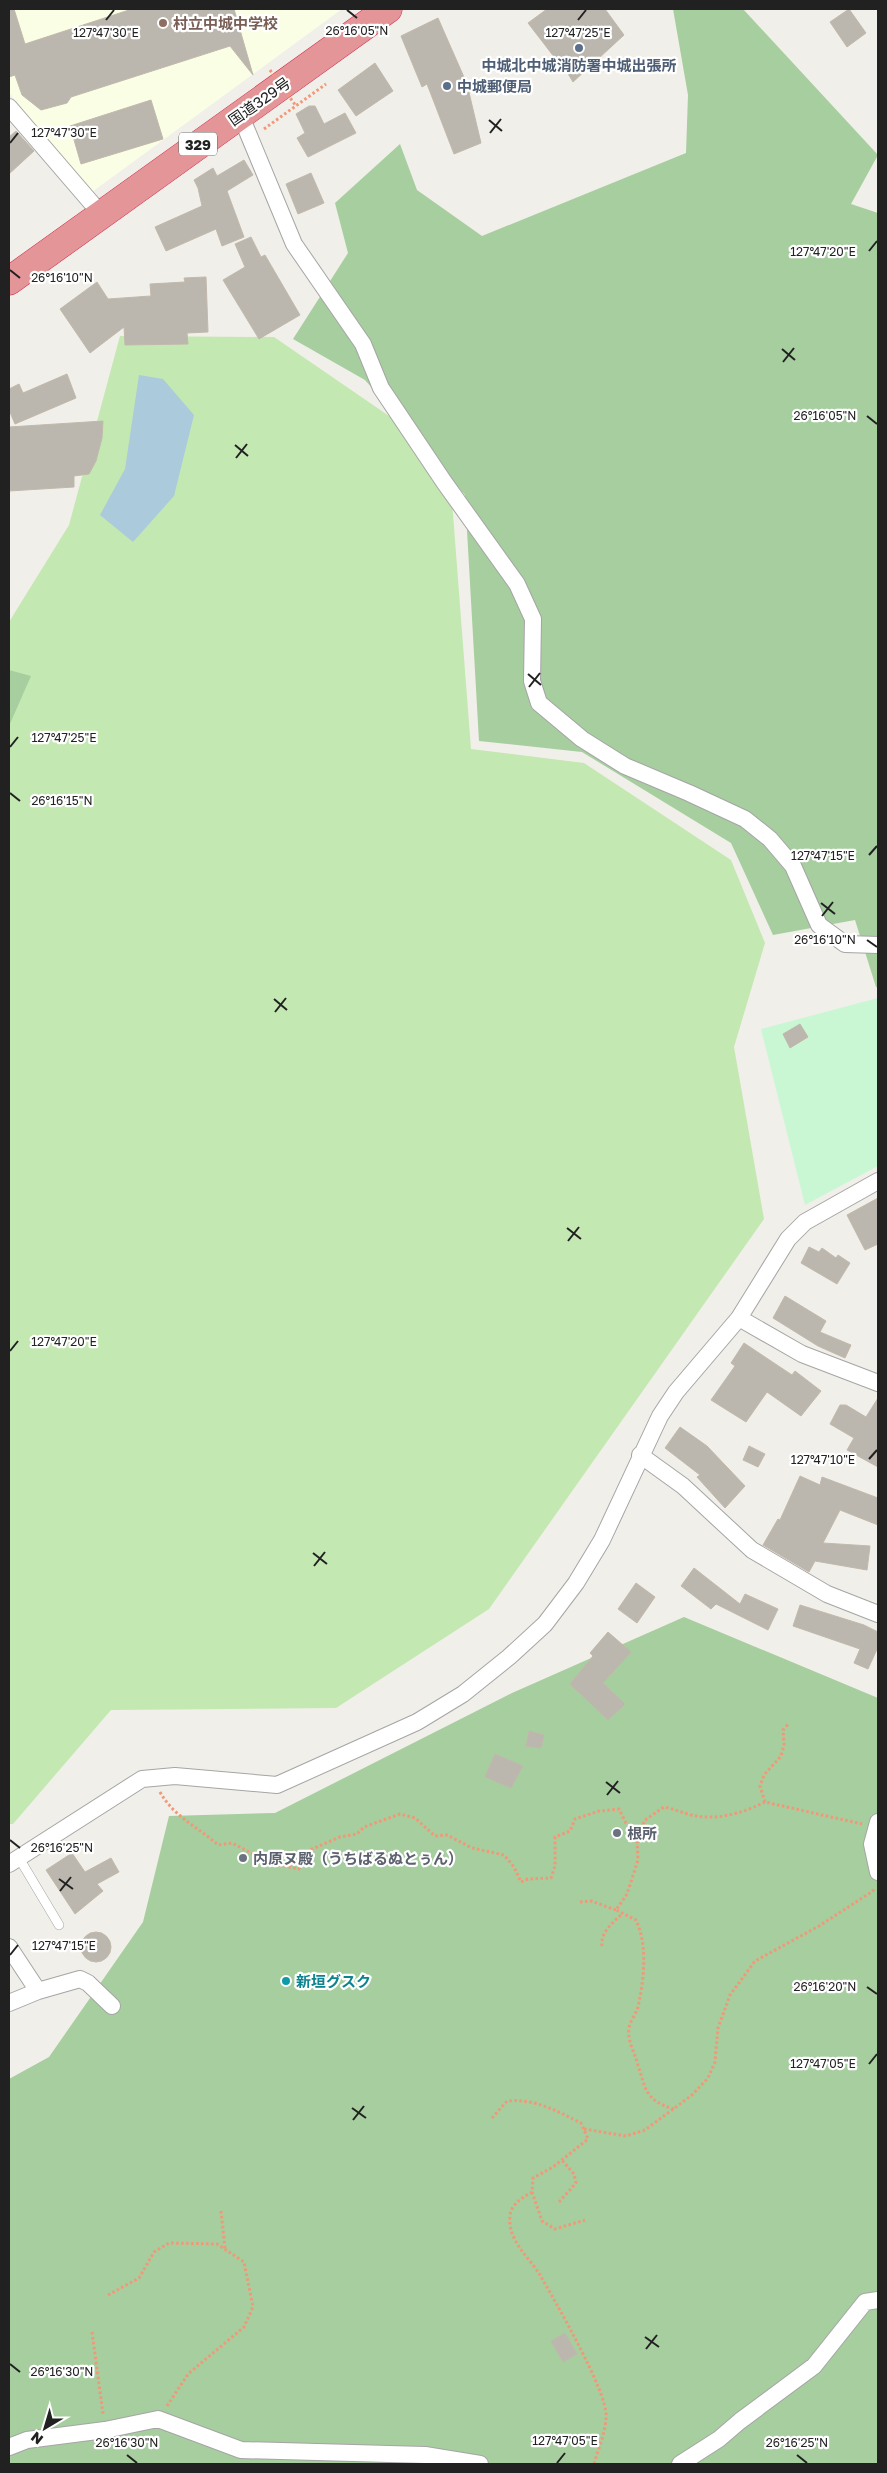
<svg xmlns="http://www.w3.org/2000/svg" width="887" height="2473" font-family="'Golos Text','Noto Sans JP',sans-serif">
<rect width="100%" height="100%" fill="#f1efe9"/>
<path fill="#fafee5" d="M9 9H342L92 192 9 93Z"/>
<path fill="#c4e8b2" d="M120 336 274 337 392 418 452 501 471 749 584 763 731 860 765 943 734 1047 764 1219 489 1609 336 1708 111 1710 13 1824H9V622L69 525Z"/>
<path fill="#a6ce9f" d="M673 9H743L878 155 851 204 878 213V988L876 987 855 920 773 935 731 843 582 752 479 741 465 495 365 380 293 339 348 253 335 203 400 144 417 190 482 236 686 153 688 95Z
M9 670 31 676 9 726Z
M684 1617 878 1698V2464H9V2079L49 2057 143 1922 169 1816 275 1813 512 1693Z"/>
<path fill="#c9f7d4" d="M878 998V1166L805 1205 761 1029Z"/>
<path fill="#abcadc" d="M139 375 163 379 194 415 174 496 133 542 100 515 125 469Z"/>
<path fill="#bbb6ae" stroke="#c2b9ab" d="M9 9H14L25 44 132 9H234L253 75 230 46 71 97 67 103 41 110 22 95 15 75 9 77Z
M547 9H605L624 35 573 82 561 62H558L528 23Z
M849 9 866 33 847 47 830 22Z
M438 18 467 84 481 143 454 154 427 84 422 87 401 36Z
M375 63 393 91 356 116 338 90Z
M151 100 163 139 81 164 70 126Z
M309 106H315L324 124 345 113 356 133 308 157 297 138 305 133 296 114Z
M16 131 34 151 9 174V137Z
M244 160 253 175 227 191 244 237 222 246 216 229 166 251 155 227 202 206 198 188 194 180 213 168 217 176Z
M311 173 324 203 298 214 286 184Z
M251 237 261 257 265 255 300 315 259 339 223 280 245 267 235 244Z
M206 277 208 332 187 333 188 344 125 345 124 327 90 353 60 309 97 282 108 299 151 296 150 284 185 282 184 278Z
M67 374 76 398 15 424 9 410V389L19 384 23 393Z
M103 421 102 438 96 461 89 474 74 476V487L9 491V427Z
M800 1024 808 1037 790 1048 783 1034Z
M878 1198V1244L865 1250 847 1215Z
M809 1247 819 1252 822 1248 836 1258 838 1255 850 1263 837 1284 801 1263Z
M785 1296 826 1321 820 1332 851 1345 845 1358 818 1346 773 1318Z
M744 1343 792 1375 795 1371 821 1391 801 1416 767 1392 746 1422 711 1400 735 1366 731 1363Z
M878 1398V1467L847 1450 854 1438 830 1424 840 1405H846L866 1417Z
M680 1427 707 1446 745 1486 725 1508 697 1477 700 1475 665 1448Z
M749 1446 765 1454 758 1467 743 1460Z
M800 1476 820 1485 822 1477 878 1498V1525L840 1510 823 1543 870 1546 867 1570 815 1561 809 1572 763 1545 778 1519 780 1520Z
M694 1568 740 1604 745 1594 778 1609 768 1630 716 1604 711 1609 681 1586Z
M636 1583 655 1597 637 1623 618 1609Z
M800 1605 864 1625 878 1632V1647L868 1669 854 1663 860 1649 793 1626Z
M608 1632 631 1652 603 1683 625 1704 608 1720 570 1684 593 1656 590 1653Z
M529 1731 544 1735 541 1748 526 1746Z
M495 1754 523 1766 511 1788 485 1777Z
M72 1853 85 1872 111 1858 119 1872 97 1884 103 1891 75 1914 46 1870Z
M81 1947a15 15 0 1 1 30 0a15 15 0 1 1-30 0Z
M565 2333 577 2354 563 2362 551 2341Z"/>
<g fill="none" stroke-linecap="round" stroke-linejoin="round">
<g stroke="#a5a5a5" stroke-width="10">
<path id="lane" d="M19 1858 59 1925"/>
</g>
<g stroke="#a5a5a5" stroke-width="18">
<path id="street" d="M9 107 101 214
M240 114 294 244 363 344 381 388 444 482 517 584 533 619 532 681 539 703 582 739 625 766 689 793 745 819 770 839 793 866 819 925 845 944 878 945
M739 1318 802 1354 878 1383
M640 1455 683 1486 752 1550 827 1594 878 1614
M878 1822 872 1844 878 1872
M9 1864 142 1779 175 1776 277 1785 417 1722 463 1694 509 1657 545 1624 576 1583 602 1540 660 1416 676 1392 739 1318 788 1239 805 1222 878 1181
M9 1947 38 1991 80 1979 88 1983 112 2006
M9 2003 38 1991
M9 2447 27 2440 105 2430 158 2419 241 2450 425 2455 480 2464
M680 2464 719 2439 740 2421 814 2366 865 2302 878 2300"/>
</g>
<g stroke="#d33150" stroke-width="29">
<path id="highway" d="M9 281 388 9"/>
</g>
<path stroke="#f39777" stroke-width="3" stroke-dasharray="2.5 2.5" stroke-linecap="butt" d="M264 129 326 84
M160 1792C174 1817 198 1827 218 1845L232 1843 270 1863 299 1869 302 1856 312 1849 340 1837 357 1834 364 1827 400 1814 415 1818 435 1836 447 1835 472 1848 504 1855 514 1867 521 1882 528 1879 551 1878 555 1866V1837L570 1831 575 1819 599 1811 619 1809 626 1823 640 1833
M765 1802 760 1786 764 1775 781 1756 784 1745 783 1730 789 1723
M580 1902 591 1901 616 1910
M602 1946C600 1933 613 1922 622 1914
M674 2109C644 2100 646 2089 637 2062 634 2051 627 2040 629 2028 630 2021 636 2014 638 2007 644 1979 648 1946 636 1920L616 1910 627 1894 638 1860 637 1839 645 1820 664 1807C675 1809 687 1815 697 1816 720 1820 745 1812 765 1802L862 1824
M492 2118 507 2101C534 2098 557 2111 581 2123L588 2139 553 2167 533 2178 532 2192C522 2198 511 2204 510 2216 507 2240 529 2257 540 2275 554 2299 608 2393 606 2416 606 2432 598 2449 594 2464
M584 2129 626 2136 645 2130 692 2095 708 2078 715 2062 718 2028 730 1995 755 1961 819 1926 873 1891 874 1887
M532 2192 542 2221 555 2229 585 2220
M559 2202 576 2183 574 2174 562 2160
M221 2211 225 2249
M108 2295 139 2278 154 2252 169 2243 217 2244 244 2262 253 2307 244 2327 188 2374 167 2406
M92 2332 103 2414"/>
<use href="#lane" stroke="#fff" stroke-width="9"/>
<use href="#street" stroke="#fff" stroke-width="16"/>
<use href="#highway" stroke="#e49598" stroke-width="28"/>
<path stroke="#f39777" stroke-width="3" stroke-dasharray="2.5 2.5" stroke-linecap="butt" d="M270 70 296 106"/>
</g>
<path fill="none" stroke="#212121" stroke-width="2" d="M347 10 357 18M106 20 114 10M578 20 586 10M489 120 502 131M490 133 501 119M10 143 18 133M869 251 877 241M10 270 20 278M782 349 795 360M783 362 794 348M867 416 877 424M235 445 248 456M236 458 247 444M528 674 541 685M529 687 540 673M10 747 18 737M10 793 20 801M869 855 877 846M821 903 835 914M822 916 833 902M867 940 877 947M274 999 287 1010M275 1012 286 998M567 1228 581 1239M568 1241 579 1227M10 1351 18 1341M869 1459 877 1450M313 1553 327 1564M314 1566 325 1552M606 1782 620 1793M607 1795 618 1781M10 1840 20 1848M59 1879 73 1889M60 1891 71 1877M10 1955 18 1945M867 1987 877 1994M869 2064 877 2054M352 2108 366 2118M353 2120 364 2106M645 2337 659 2347M646 2349 657 2335M10 2364 20 2372M127 2455 137 2463M797 2455 807 2463M557 2463 565 2453"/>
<circle fill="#8d6e63" stroke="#fff" stroke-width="2" cx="163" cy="23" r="5"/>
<g fill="#5c6f8a" stroke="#fff" stroke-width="2">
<circle cx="579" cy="48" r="5"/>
<circle cx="447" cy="86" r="5"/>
</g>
<g fill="#6b7280" stroke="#fff" stroke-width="2">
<circle cx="617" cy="1833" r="5"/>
<circle cx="243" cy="1858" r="5"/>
</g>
<circle fill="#0f9aa8" stroke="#fff" stroke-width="2" cx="286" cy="1981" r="5"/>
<g text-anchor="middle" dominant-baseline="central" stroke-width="4.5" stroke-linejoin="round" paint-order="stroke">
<rect fill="#fff" stroke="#646464" stroke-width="1" x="179" y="132.5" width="38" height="23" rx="4"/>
<g font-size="14" font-weight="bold" fill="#212121">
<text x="198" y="144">329</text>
</g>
<g font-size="15" font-weight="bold" fill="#785e54" stroke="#fff" text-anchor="start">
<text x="173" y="23">村立中城中学校</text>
</g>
<g font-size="15" font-weight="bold" fill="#4e5e75" stroke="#fff">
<text x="579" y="65">中城北中城消防署中城出張所</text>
<text x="457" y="86" text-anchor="start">中城郵便局</text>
</g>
<g font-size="15" fill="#212121" stroke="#fff">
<text transform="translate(259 101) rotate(-35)">国道329号</text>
</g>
<g font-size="15" font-weight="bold" fill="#5b616d" stroke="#fff" text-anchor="start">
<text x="627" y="1833">根所</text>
<text x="253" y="1858">内原ヌ殿（うちばるぬとぅん）</text>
</g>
<g font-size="15" font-weight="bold" fill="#0d838f" stroke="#fff" text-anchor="start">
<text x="296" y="1981">新垣グスク</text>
</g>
</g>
<g font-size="12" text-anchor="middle" fill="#212121" stroke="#fff" stroke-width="4.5" stroke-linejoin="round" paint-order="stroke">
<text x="357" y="35">26°16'05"N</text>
<text x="106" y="37">127°47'30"E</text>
<text x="578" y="37">127°47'25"E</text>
<text x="64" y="137">127°47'30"E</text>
<text x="823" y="256">127°47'20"E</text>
<text x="62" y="282">26°16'10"N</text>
<text x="825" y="420">26°16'05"N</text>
<text x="64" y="742">127°47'25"E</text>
<text x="62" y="805">26°16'15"N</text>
<text x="823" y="860">127°47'15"E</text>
<text x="825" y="944">26°16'10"N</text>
<text x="64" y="1346">127°47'20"E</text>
<text x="823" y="1464">127°47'10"E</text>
<text x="62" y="1852">26°16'25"N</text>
<text x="64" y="1950">127°47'15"E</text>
<text x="825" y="1991">26°16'20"N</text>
<text x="823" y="2068">127°47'05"E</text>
<text x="62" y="2376">26°16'30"N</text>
<text x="565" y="2445">127°47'05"E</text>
<text x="127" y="2447">26°16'30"N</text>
<text x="797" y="2447">26°16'25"N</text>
</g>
<rect width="887" height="2473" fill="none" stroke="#212121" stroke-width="20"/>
<g transform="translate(45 2428) rotate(218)" stroke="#ffffff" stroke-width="4" paint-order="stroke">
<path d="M0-4L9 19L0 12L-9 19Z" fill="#212121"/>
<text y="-8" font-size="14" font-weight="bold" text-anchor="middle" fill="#212121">N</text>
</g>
</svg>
